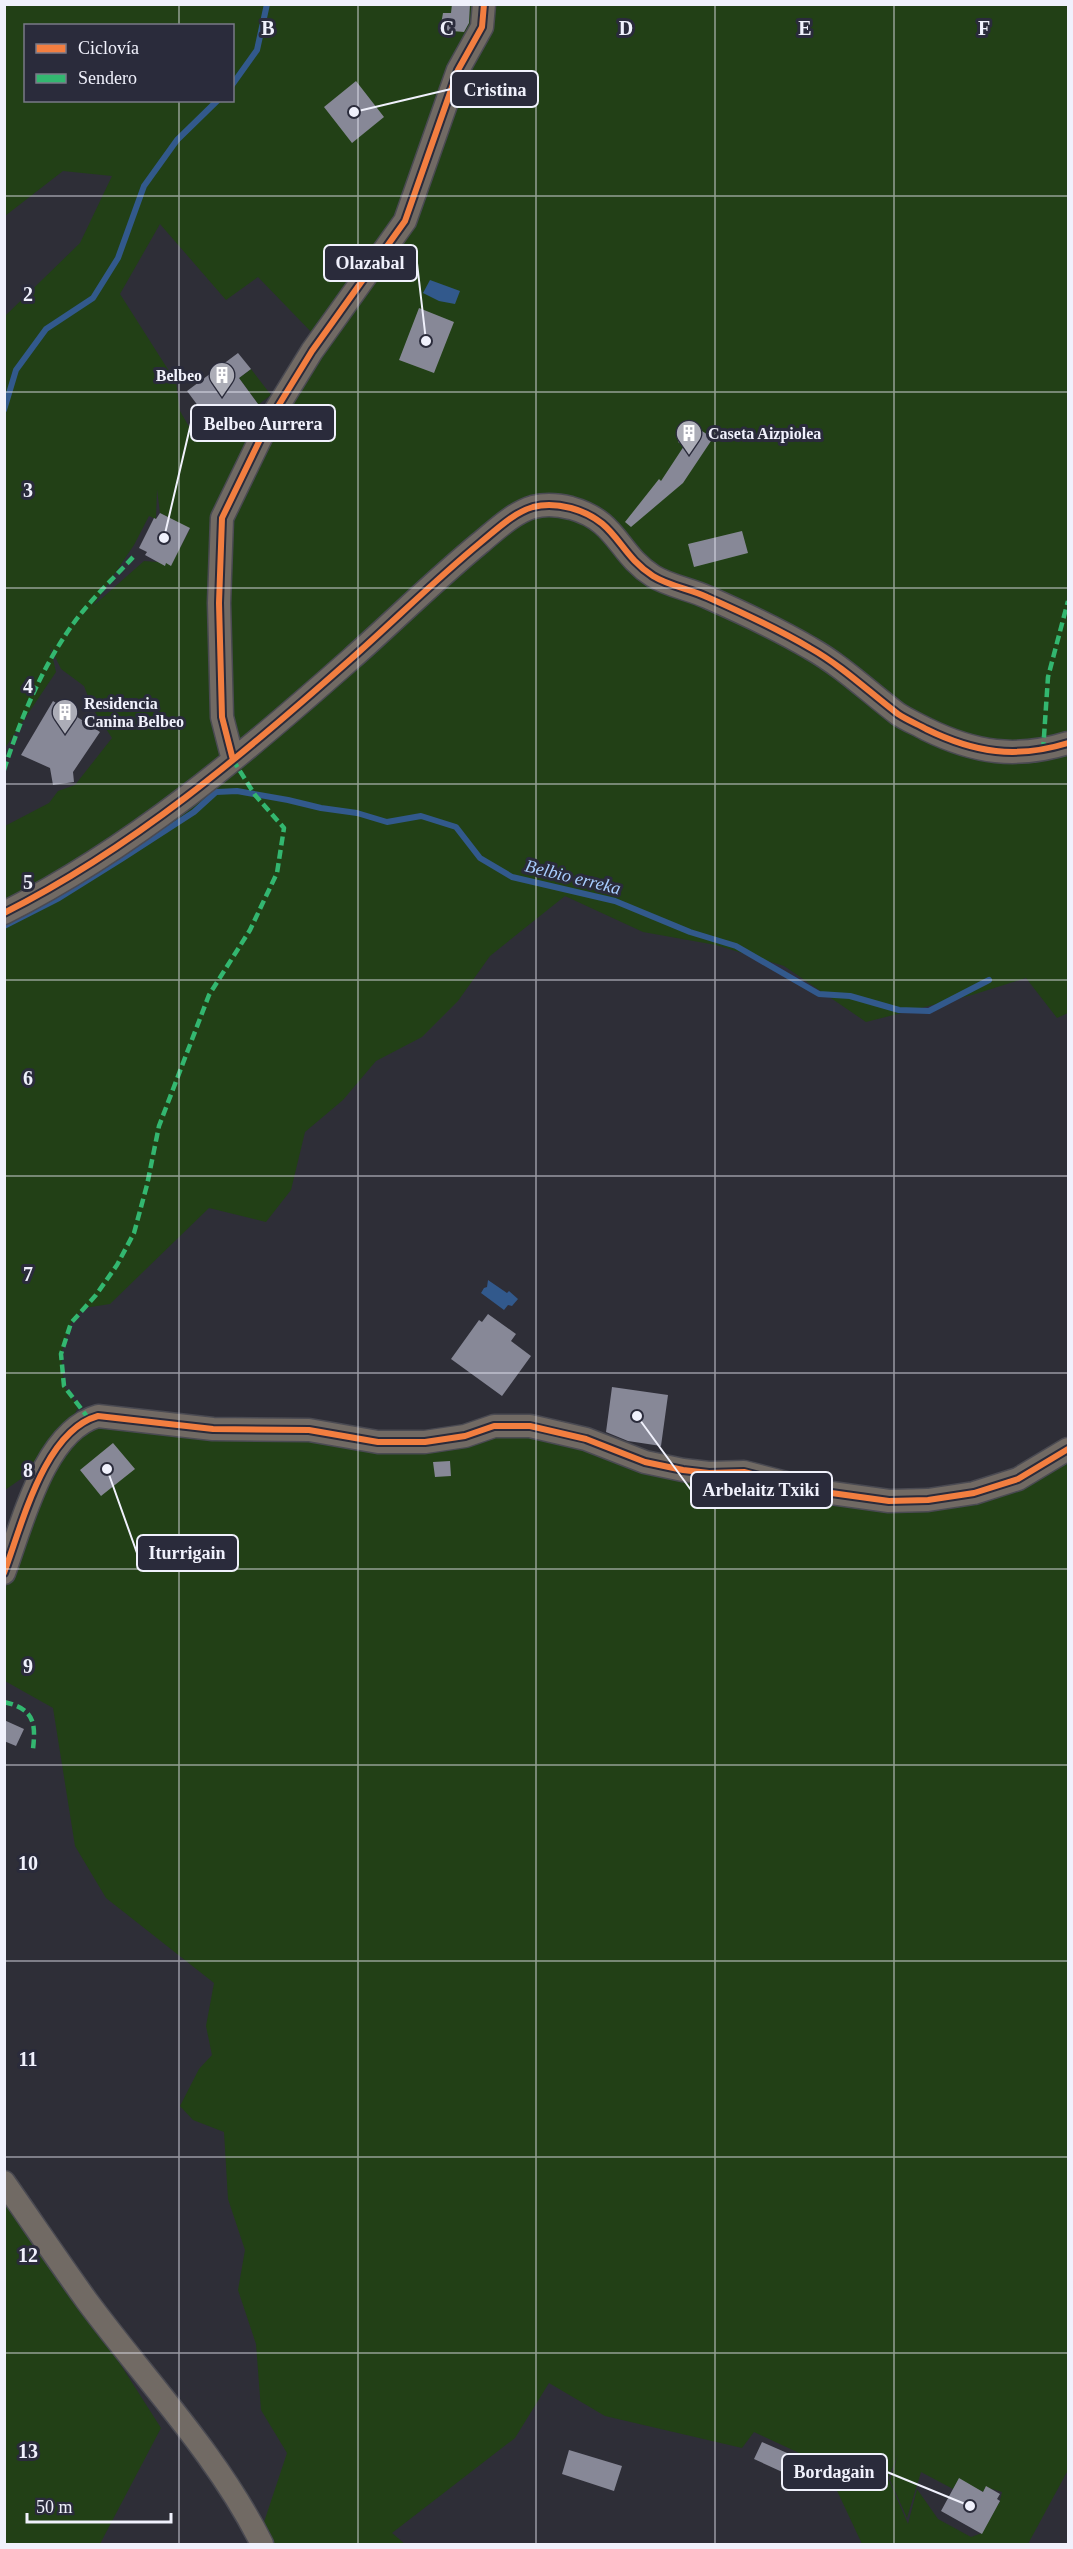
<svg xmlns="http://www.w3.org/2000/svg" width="1073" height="2549" font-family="Georgia,serif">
<rect width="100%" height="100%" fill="#2e2e37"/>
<path fill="#224016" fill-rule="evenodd" d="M5 5H1068V1013L1057 1018 1026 978 972 995 866 1022 784 966 716 945 643 932 565 896 490 956 458 1001 422 1037 376 1061 343 1100 305 1132 291 1190 266 1222 209 1208 110 1304 84 1308 71 1323 61 1354 64 1386 78 1407 71 1423 41 1465 5 1490V826L49 803 58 791 75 785 112 738 93 709 84 686 61 669 50 646 56 672 5 748V316L80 243 112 176 63 171 5 216ZM26 26H232V100H26ZM160 224 226 300 258 277 317 338 293 406 259 404 271 395 251 369 239 378 258 404 215 437H195L180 411 176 382 120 294ZM157 489 160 513 190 529 172 563 144 561 93 606 134 545 149 516 156 519Z
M494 1426 645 1462 928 1500 1068 1449V2470L1028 2544H862L825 2465 754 2432 742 2448 605 2416 549 2383 515 2438 392 2533 405 2544H270L264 2522 287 2453 261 2410 256 2344 238 2290 245 2250 228 2199 224 2132 193 2120 180 2106 199 2069 212 2055 206 2026 214 1983 106 1898 75 1846 53 1708 5 1681 4 1592 52 1470 71 1447 92 1428 425 1442ZM898 2455 890 2480 907 2518 921 2472 953 2489 959 2479 983 2492 986 2487 1002 2492 1000 2501 982 2533 971 2537 938 2519 917 2489 908 2524 888 2478Z
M4 2182 161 2428 100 2544H5Z"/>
<path fill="#32598c" d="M430 280 460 291 455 304 439 301 423 293Z
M488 1280 507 1293 509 1291 518 1299 512 1306 508 1305 504 1310 481 1293 484 1288 487 1287Z"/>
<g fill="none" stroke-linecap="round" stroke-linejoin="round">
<path stroke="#32598c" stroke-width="6" d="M232 85 257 50 267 4
M4 410 16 370 46 329 93 298 118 258 144 186 177 140 218 100
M4 926 59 898 123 858 194 812 216 792 237 791 288 800 321 808 357 813 387 822 421 816 456 827 480 858 512 877 615 901 690 932 736 946 819 994 850 996 899 1010 929 1011 989 980"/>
</g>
<path fill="#878897" d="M452 4H470L469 23 464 32 440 30 443 13H451Z
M356 81 384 117 352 143 324 107Z
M419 308 454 322 434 373 399 360Z
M238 353 251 369 239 378 258 404 219 434 187 391Z
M691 424 713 438 683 483 631 527 625 522 659 479 661 481 684 446 678 442Z
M160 513 190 528 171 566 166 563 165 566 145 555 147 552 139 548 154 518 156 519Z
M742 531 748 553 694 567 688 544Z
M53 701 100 732 73 772 74 782 53 785 50 768 21 755Z
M488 1314 516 1334 511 1341 531 1356 502 1396 451 1359 479 1320 482 1322Z
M612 1387 668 1395 661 1446 628 1441 606 1432Z
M113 1443 135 1469 101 1496 80 1470Z
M450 1461 451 1476 435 1477 433 1462Z
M4 1720 24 1729 16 1746 4 1741Z
M762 2442 810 2463 802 2481 754 2459Z
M569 2450 622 2466 614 2491 562 2474Z
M959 2478 983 2492 986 2486 1000 2494 997 2499 1000 2501 982 2534 941 2511Z"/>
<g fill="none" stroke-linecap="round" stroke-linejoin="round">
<g stroke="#4a4a52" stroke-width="25">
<path id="minor" d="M233 760 222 717 219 603 222 518 269 421 312 351 405 221 458 70 482 27 484 4
M4 913C133 848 244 754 351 659 394 621 435 580 480 543 496 530 513 513 533 507 545 504 559 505 571 508 618 521 617 553 653 576 669 586 690 589 707 597 741 612 778 629 810 648 842 666 869 692 898 714 907 720 917 724 926 729 975 753 1016 759 1068 743
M4 1573C22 1525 44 1431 98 1416L213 1429 309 1430 378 1442H425L465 1436 494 1426H530L586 1439 645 1462 683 1470 709 1473 744 1472 817 1491 889 1501 928 1500 974 1493 1018 1479 1068 1449
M4 2182C32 2222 59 2262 87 2301 147 2382 217 2454 262 2544"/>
</g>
<use href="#minor" stroke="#716a64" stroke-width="22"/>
<path stroke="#33b770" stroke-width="4.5" stroke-dasharray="9 4.5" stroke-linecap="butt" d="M1043 751 1048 677 1068 601
M4 770C20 720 42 667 73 624 91 599 115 577 135 555
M89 1419 64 1386 61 1354 71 1323 96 1295 117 1265 134 1233 147 1185 159 1126 209 995 250 930 277 873 284 828 255 795 233 760
M4 1702C34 1709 36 1722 33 1749"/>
<g stroke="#2a2b3b" stroke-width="10">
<path id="cycleway" d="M233 760 222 717 219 603 222 518 269 421 312 351 405 221 458 70 482 27 484 4
M4 913C133 848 244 754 351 659 394 621 435 580 480 543 496 530 513 513 533 507 545 504 559 505 571 508 618 521 617 553 653 576 669 586 690 589 707 597 741 612 778 629 810 648 842 666 869 692 898 714 907 720 917 724 926 729 975 753 1016 759 1068 743
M4 1573C22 1525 44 1431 98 1416L213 1429 309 1430 378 1442H425L465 1436 494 1426H530L586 1439 645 1462 683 1470 709 1473 744 1472 817 1491 889 1501 928 1500 974 1493 1018 1479 1068 1449"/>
</g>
<use href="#cycleway" stroke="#f27e40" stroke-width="6"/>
</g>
<path fill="none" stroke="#f0f1fc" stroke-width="1.5" stroke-opacity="0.55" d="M179 4V26M358 4V2544M536 4V2544M715 4V2544M894 4V2544M179 100V2544M4 196H1068M4 392H1068M4 588H1068M4 784H1068M4 980H1068M4 1176H1068M4 1373H1068M4 1569H1068M4 1765H1068M4 1961H1068M4 2157H1068M4 2353H1068"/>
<defs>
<g id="building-pin" transform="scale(1.35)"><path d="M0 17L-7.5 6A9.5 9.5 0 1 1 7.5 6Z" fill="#acadb7" stroke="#2a2b3b"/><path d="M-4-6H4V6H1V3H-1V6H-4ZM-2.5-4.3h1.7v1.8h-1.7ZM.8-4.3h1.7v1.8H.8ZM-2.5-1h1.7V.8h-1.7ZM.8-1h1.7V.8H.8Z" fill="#fff"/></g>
</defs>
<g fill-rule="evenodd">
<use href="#building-pin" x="222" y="375"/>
<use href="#building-pin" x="689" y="433"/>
<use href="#building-pin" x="65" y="712"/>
</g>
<g text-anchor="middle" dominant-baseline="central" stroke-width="6" stroke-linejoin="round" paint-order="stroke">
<g font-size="16" font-weight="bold" fill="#f0f1fc" stroke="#2a2b3b" text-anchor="start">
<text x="202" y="375" text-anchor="end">Belbeo</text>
<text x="708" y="433">Caseta Aizpiolea</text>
<text x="84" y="703">Residencia<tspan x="84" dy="18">Canina Belbeo</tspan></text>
</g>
<g font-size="18" font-style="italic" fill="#a8cdfe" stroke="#2a2b3b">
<text transform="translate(573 877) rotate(14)">Belbio erreka</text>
</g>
</g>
<g font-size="20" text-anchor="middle" font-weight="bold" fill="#f0f1fc" stroke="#2a2b3b" stroke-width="6" stroke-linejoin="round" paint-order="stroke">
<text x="268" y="35">B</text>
<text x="447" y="35">C</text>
<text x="626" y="35">D</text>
<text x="805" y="35">E</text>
<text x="984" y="35">F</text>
<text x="28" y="301">2</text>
<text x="28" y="497">3</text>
<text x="28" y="693">4</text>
<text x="28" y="889">5</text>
<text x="28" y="1085">6</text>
<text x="28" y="1281">7</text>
<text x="28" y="1477">8</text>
<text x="28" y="1673">9</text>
<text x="28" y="1870">10</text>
<text x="28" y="2066">11</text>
<text x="28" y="2262">12</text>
<text x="28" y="2458">13</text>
</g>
<path fill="none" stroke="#f0f1fc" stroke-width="2" d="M354 112L451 89M426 341L417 263M164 538L191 423M637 1416L691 1490M107 1469L137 1553M970 2506L887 2472"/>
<g fill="#f0f1fc" stroke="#2a2b3b" stroke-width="2">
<circle cx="354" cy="112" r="6"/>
<circle cx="426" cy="341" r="6"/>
<circle cx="164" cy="538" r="6"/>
<circle cx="637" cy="1416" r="6"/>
<circle cx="107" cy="1469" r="6"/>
<circle cx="970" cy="2506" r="6"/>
</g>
<g fill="#2a2b3b" stroke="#f0f1fc" stroke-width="2">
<rect x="451" y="71" width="87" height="36" rx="6"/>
<rect x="324" y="245" width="93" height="36" rx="6"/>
<rect x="191" y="405" width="144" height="36" rx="6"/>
<rect x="691" y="1472" width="141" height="36" rx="6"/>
<rect x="137" y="1535" width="101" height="36" rx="6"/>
<rect x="782" y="2454" width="105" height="36" rx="6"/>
</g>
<g font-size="18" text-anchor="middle" font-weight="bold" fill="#f0f1fc">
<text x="495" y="96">Cristina</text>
<text x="370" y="269">Olazabal</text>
<text x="263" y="430">Belbeo Aurrera</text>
<text x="761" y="1496">Arbelaitz Txiki</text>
<text x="187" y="1559">Iturrigain</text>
<text x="834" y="2478">Bordagain</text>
</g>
<rect width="1073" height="2549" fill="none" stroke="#f0f1fc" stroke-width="12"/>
<rect x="24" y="24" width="210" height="78" fill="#2a2b3b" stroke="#797a88" stroke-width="1.5"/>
<rect x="36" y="44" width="30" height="9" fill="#f27e40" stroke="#797a88" stroke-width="1.5"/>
<text x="78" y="54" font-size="18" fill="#f0f1fc">Ciclovía</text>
<rect x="36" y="74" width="30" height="9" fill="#33b770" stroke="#797a88" stroke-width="1.5"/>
<text x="78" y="84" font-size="18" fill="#f0f1fc">Sendero</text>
<path d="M27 2513v9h144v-9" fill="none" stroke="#f0f1fc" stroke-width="3"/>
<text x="36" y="2513" font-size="18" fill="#f0f1fc" stroke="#2a2b3b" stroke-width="4.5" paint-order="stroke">50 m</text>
</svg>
